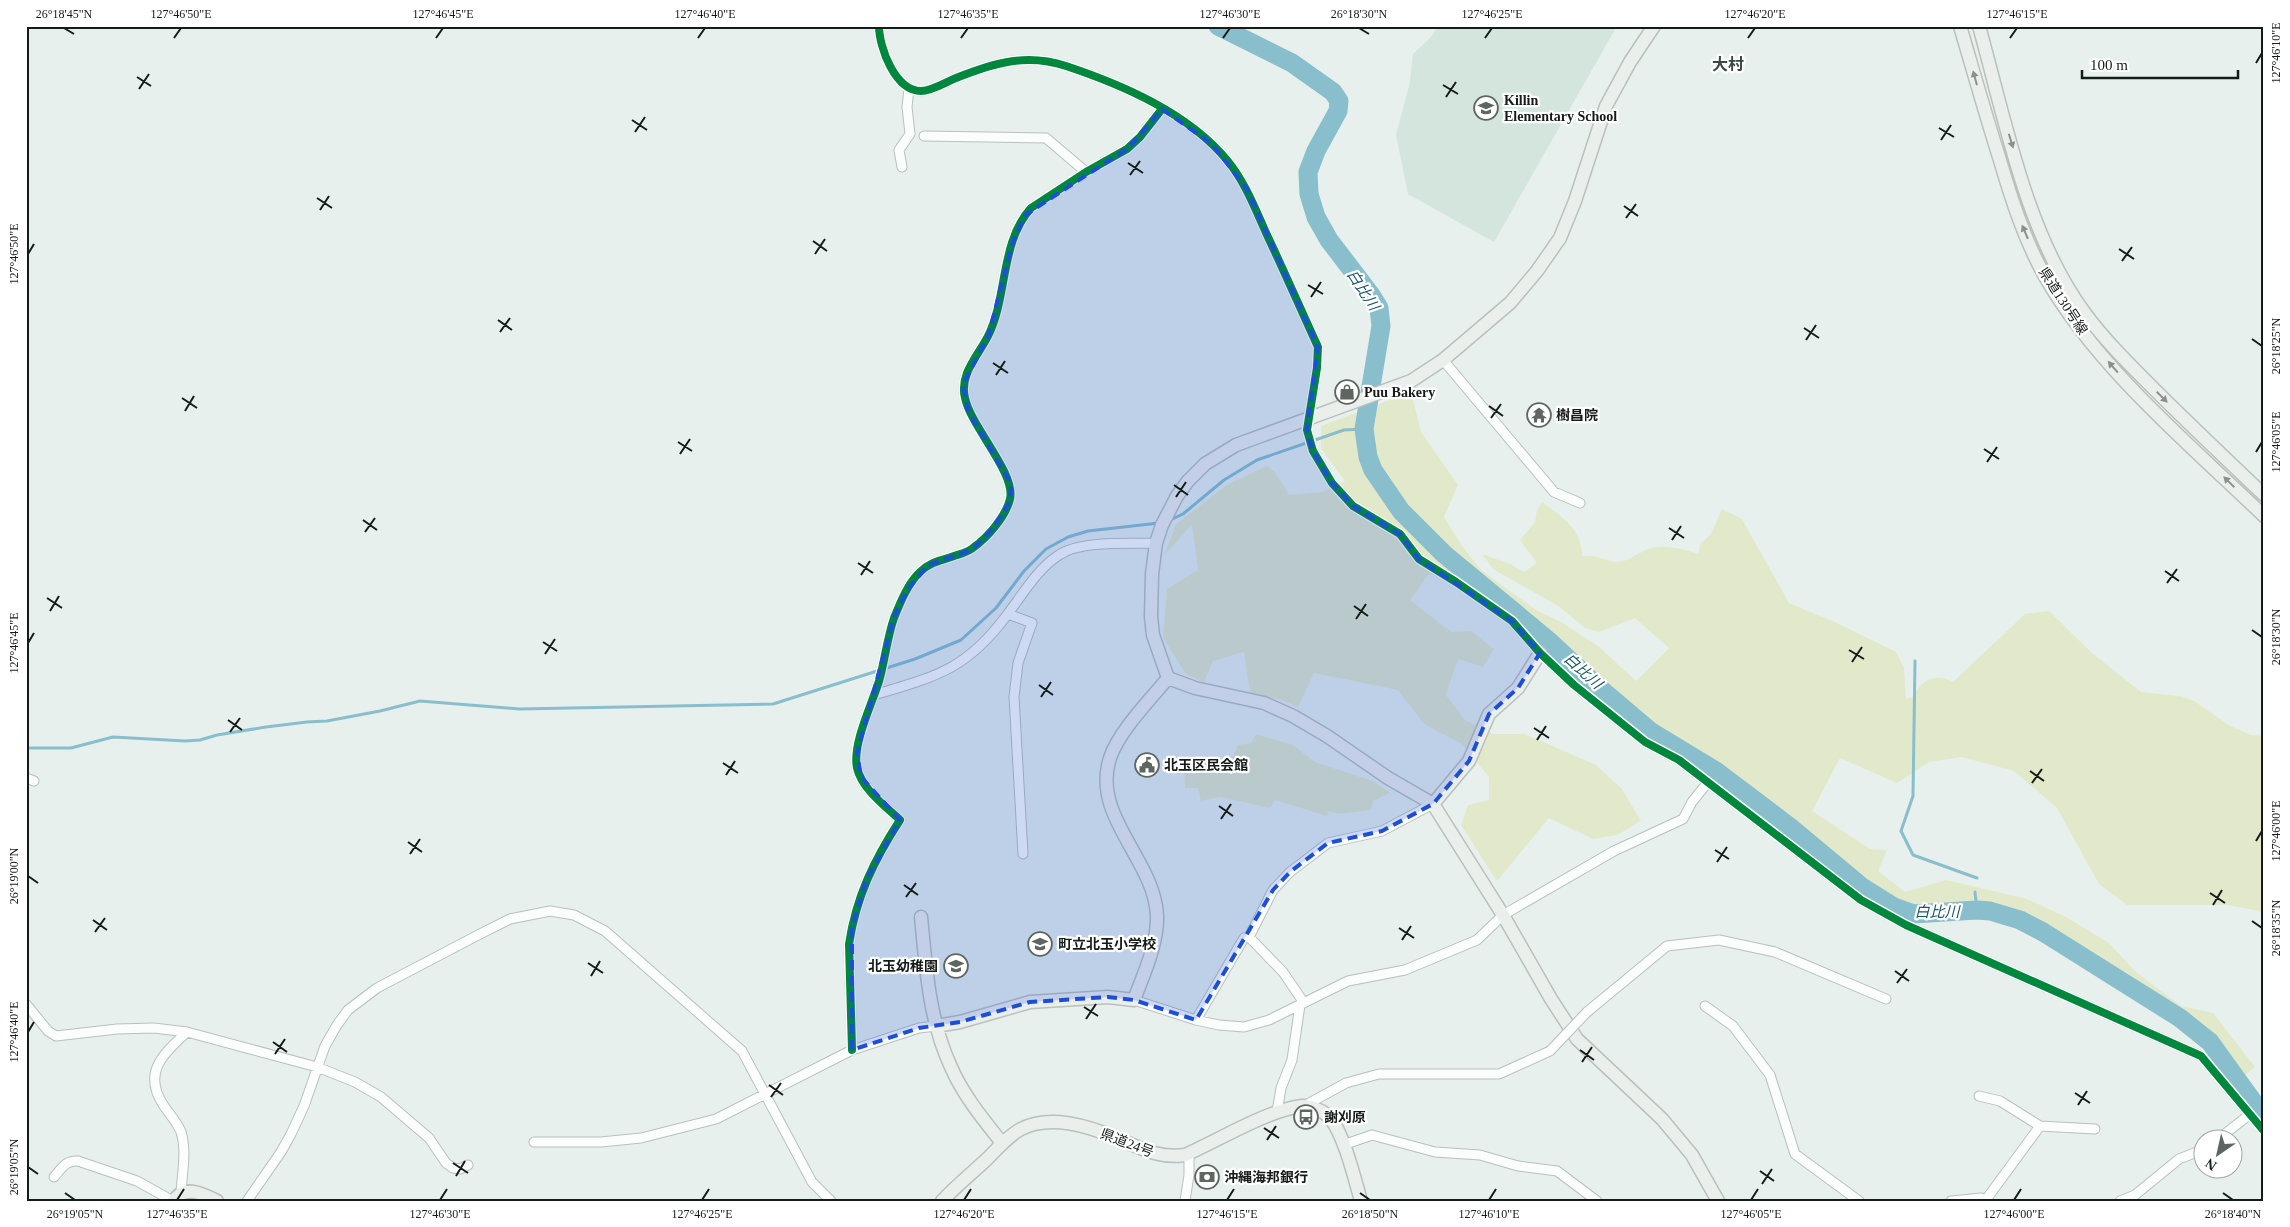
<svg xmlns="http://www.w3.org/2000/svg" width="2290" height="1227" font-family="'Times New Roman','Noto Sans JP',serif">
<rect width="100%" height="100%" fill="#e7f0ec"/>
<path fill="#d3e5dd" d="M1438 26H1617L1494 242 1408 194 1396 135 1410 82 1413 54 1431 37Z"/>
<path fill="#e2e9ca" d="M1411 392 1421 432 1458 485 1444 517 1462 546 1481 570 1536 610 1561 622 1598 646 1636 681 1669 648 1635 618 1599 632 1585 628 1560 607 1493 569 1482 554 1510 564 1524 572 1537 563 1520 540 1535 522 1537 510 1542 502C1561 516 1583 530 1582 556 1598 554 1604 561 1617 562 1627 562 1636 554 1646 550 1663 543 1682 549 1699 554L1700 544 1711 534 1722 509 1742 519 1789 603 1837 623 1896 652 1904 668 1906 699 1913 697C1922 679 1935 673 1953 682L2025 614 2049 611 2092 653 2141 692 2179 696 2194 701 2230 726 2251 735 2264 736V912L2228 905H2127L2099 884 2057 808 2014 771 1962 757 1929 762 1897 783 1840 758 1812 811 1870 849 1887 850 1878 871 1905 892 1946 880 2027 899 2066 917 2109 943 2136 972 2181 1006 2213 1013 2255 1067 2245 1075 2190 1017 2127 973 2008 908 1977 902 1910 917 1885 907 1847 882 1727 787 1638 728 1497 601 1458 575H1428L1410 600 1451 632 1471 631 1494 649 1483 667 1458 659 1446 695 1465 720 1493 734H1525L1596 765 1622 789 1641 821 1617 835 1593 839 1549 818 1497 881 1461 825 1468 805 1489 800V777L1462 744 1424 724 1398 690 1314 673 1298 707 1279 699 1250 693 1244 652 1213 661 1204 682 1186 674 1163 638 1167 589 1198 570 1192 524 1164 556 1176 524 1227 485 1266 466 1275 472 1289 495 1322 492 1345 481 1321 448V426Z
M1256 734 1293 745 1315 762 1375 782 1390 793 1373 801 1371 810 1338 814 1329 811 1327 816 1275 800 1270 808 1220 797 1201 801 1198 788H1185L1184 756 1230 763 1238 745 1251 743Z"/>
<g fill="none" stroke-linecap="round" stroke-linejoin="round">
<path stroke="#89becd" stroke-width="3" d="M1168 521 1183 514 1224 480 1257 460 1344 430 1364 429
M1915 661 1913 796 1901 831 1913 855 1977 878
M26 748H71L113 737 185 741 200 740 217 735 266 727 307 722 327 721 380 711 420 701 519 709 773 704 915 659 961 640 996 608 1024 571 1046 549 1068 537 1088 531 1159 523
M1975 892 1977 910"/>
<path stroke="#89becd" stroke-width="19" d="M1218 26 1292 63 1333 92 1339 101 1338 111 1316 151 1308 172 1309 194 1316 217 1329 240 1371 295 1379 308 1381 326 1364 429 1368 457 1373 470 1401 511 1444 554 1549 641 1597 686 1650 731 1716 771 1790 827 1862 887 1894 907 1913 914 1977 910 1990 911 2020 920 2043 932 2180 1018 2210 1042 2254 1103 2264 1114"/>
<g stroke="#b9c0bd" stroke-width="11">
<path id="street" d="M879 26C879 47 895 91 921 91 932 91 946 82 956 78 994 63 1026 53 1066 66 1123 85 1188 113 1227 160 1246 183 1256 211 1268 237 1285 273 1301 310 1318 347L1317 368 1307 430 1313 451 1332 483 1353 506 1400 534 1419 559 1456 582 1512 621 1540 653 1574 685 1645 742 1679 760 1861 900 1906 925 2201 1056 2264 1131
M924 136 1046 138 1086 172
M902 167 899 150 910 134 907 107 909 88
M1443 360 1554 492 1580 503
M1008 614 1032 623 1018 663 1014 697 1023 854
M874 695C937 676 966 670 1007 615 1023 594 1037 569 1059 555 1081 540 1130 544 1156 543
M26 778 34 781
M1249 937 1283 972 1304 1003
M1134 1000 1196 1020 1219 1025 1244 1027 1269 1020 1348 981 1405 970 1477 940 1503 915 1614 851 1683 819 1692 802 1708 782
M26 1004 48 1031 56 1036 117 1029 154 1028 187 1032 317 1067 355 1082 381 1097 429 1138 446 1163 453 1168 460 1169 468 1165
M1705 1006 1733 1026 1770 1075 1795 1154 1859 1201
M1587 1012 1667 946 1719 940 1775 952 1886 999
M1196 1020 1244 938 1249 937 1273 890 1290 872 1328 843 1382 831 1433 804
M852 1050 849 944C856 897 874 860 900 820 885 806 862 789 857 768 852 744 872 704 879 681 885 660 887 638 894 618 900 603 908 583 920 572 929 562 941 561 954 556 960 554 969 552 974 547 988 537 1006 516 1010 499 1016 473 971 427 965 398 959 374 978 356 988 336 1008 296 1000 242 1031 208L1086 172 1127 149 1140 137 1162 109
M1979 1096 2000 1101 2040 1126 2095 1129
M1304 1106 1346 1083 1379 1074H1499L1550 1051
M1277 1112 1281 1088 1292 1060 1300 1005
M2217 1140 2249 1115
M534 1142H601L641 1138 716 1119 852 1050 919 1028 936 1026
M1343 1145 1372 1135 1435 1152 1480 1155 1518 1166 1557 1171 1597 1201
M54 1177C62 1168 66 1160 78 1161L137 1181 173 1201
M181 1193C182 1173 187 1151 181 1132 177 1122 170 1115 164 1106 142 1073 162 1055 187 1032
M247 1201 281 1152 291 1134 304 1106 325 1046 337 1025 348 1010 377 988 480 934 510 919 550 911 574 915 605 931 742 1051 812 1182 831 1201
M1185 1201 1189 1175V1154
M1951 1201 1981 1198 1983 1201
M1985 1201 2040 1126
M2120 1201 2135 1195 2179 1159 2202 1150"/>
</g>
<g stroke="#b9c0bd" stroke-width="15">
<path id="secondary" d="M1960 26C1973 70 1985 113 1999 157 2011 198 2025 242 2047 280 2099 369 2189 444 2264 516
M1979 26C2005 119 2026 233 2084 312 2103 338 2127 362 2150 385 2187 422 2225 458 2264 495
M1168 678 1153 635 1151 617 1152 574 1156 543 1162 525 1177 496 1188 481 1205 464 1236 445 1411 381 1443 360 1510 303 1537 271 1560 238 1575 201 1606 106 1630 62 1654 26
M1168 678 1195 688 1264 703 1293 716 1327 736 1388 778 1433 804 1503 915 1551 999 1577 1039 1662 1119 1692 1155 1718 1201
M1433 804 1469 761 1489 714 1518 688 1540 653
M921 917C926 968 929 1020 951 1067 963 1095 983 1119 1002 1143
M936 1026 960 1022 1030 1002 1108 997 1134 1000C1144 973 1158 944 1157 915 1154 859 1091 816 1110 758 1119 731 1149 701 1168 678
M174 1201C184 1184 203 1194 217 1201
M942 1201C956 1186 972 1173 987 1159 997 1149 1008 1136 1021 1129 1050 1114 1088 1126 1117 1138 1140 1148 1159 1159 1185 1155 1217 1141 1270 1109 1302 1106 1312 1106 1324 1111 1330 1118 1344 1134 1355 1180 1361 1201"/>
</g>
<use href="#street" stroke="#fbfdfc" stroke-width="9"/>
<use href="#secondary" stroke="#ebefeb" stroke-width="12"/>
<g stroke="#b9c0bd" stroke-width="11" stroke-linecap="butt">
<path id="street-bridge" d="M1550 1051 1587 1012"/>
</g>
<use href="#street-bridge" stroke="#fbfdfc" stroke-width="9"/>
<g stroke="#fff" stroke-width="11">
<path id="cycleway" d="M879 26C879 47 895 91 921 91 932 91 946 82 956 78 994 63 1026 53 1066 66 1123 85 1188 113 1227 160 1246 183 1256 211 1268 237 1285 273 1301 310 1318 347L1317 368 1307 430 1313 451 1332 483 1353 506 1400 534 1419 559 1456 582 1512 621 1540 653 1574 685 1645 742 1679 760 1861 900 1906 925 2201 1056 2264 1131
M852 1050 849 944C856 897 874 860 900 820 885 806 862 789 857 768 852 744 872 704 879 681 885 660 887 638 894 618 900 603 908 583 920 572 929 562 941 561 954 556 960 554 969 552 974 547 988 537 1006 516 1010 499 1016 473 971 427 965 398 959 374 978 356 988 336 1008 296 1000 242 1031 208L1086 172 1127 149 1140 137 1162 109"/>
</g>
<use href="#cycleway" stroke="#00873e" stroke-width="8"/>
</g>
<defs><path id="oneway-solid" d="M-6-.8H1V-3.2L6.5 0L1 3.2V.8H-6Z" transform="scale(1.25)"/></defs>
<g fill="#8b908c">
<use href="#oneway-solid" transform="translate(1975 78) rotate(-105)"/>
<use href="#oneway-solid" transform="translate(2011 141) rotate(73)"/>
<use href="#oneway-solid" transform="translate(2025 232) rotate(-113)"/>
<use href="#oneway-solid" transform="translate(2113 367) rotate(-131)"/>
<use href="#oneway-solid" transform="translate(2162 397) rotate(45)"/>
<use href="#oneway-solid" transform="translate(2229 482) rotate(-136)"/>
</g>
<path fill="#1d4ed8" fill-opacity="0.2" stroke="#1d4ed8" stroke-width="4" stroke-dasharray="10 6" stroke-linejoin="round" d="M1162 109 1212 144 1247 189 1318 347 1307 430 1313 451 1332 483 1353 506 1400 534 1419 559 1512 621 1540 653 1518 688 1489 714 1469 761 1433 804 1382 831 1328 843 1290 872 1273 890 1196 1020 1134 1000 1108 997 1030 1002 960 1022 919 1028 852 1050V927L866 880 900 820 861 777 857 753 894 617 908 589 928 565 973 549 993 528 1010 501 1011 484 968 411 963 385 989 334 1012 244 1025 215 1127 149Z"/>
<path fill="none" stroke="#151b18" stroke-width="2" d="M64 28 74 34M1359 28 1369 34M174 38 181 28M436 38 443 28M698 38 705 28M961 38 968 28M1223 38 1230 28M1485 38 1492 28M1748 38 1755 28M2010 38 2017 28M2256 63 2262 53M137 77 151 86M1443 85 1458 94M139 89 149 74M1446 97 1456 82M632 120 647 130M1939 128 1954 137M635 132 645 117M1941 140 1951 125M1128 163 1143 173M1130 175 1140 161M317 198 332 208M1624 206 1638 216M320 210 329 196M1626 218 1636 204M813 241 827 251M2119 249 2134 259M28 254 34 244M815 254 825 239M2122 261 2132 247M1308 285 1323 294M1311 297 1321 282M498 320 512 330M1804 328 1819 338M500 332 510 318M2252 339 2262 346M1806 340 1816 325M993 363 1008 373M996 375 1005 361M182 398 197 408M1489 406 1503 416M185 411 194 396M1491 418 1501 404M678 442 692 451M1984 449 1999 459M2256 452 2262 442M680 454 690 439M1987 462 1997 447M1174 485 1188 495M1176 497 1186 482M363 520 377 530M1669 528 1684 538M365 532 375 518M1672 540 1681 526M858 563 873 573M2165 571 2179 581M861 575 870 561M2167 583 2177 569M47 598 62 608M1354 606 1368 616M50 611 59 596M1356 619 1366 604M2252 630 2262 637M543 642 557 651M28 643 34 633M1849 650 1864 659M545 654 555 639M1852 662 1862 647M1039 685 1053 695M1041 697 1051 682M228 720 242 730M1534 728 1549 738M230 732 240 718M1537 740 1546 726M723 763 738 773M2030 771 2044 781M726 775 735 761M2032 783 2042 769M1219 806 1233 816M1221 819 1231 804M2256 841 2262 831M408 842 422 852M1715 850 1729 859M410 854 420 839M1717 862 1727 847M28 876 38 883M904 885 918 895M2210 893 2225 903M906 897 916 883M2213 905 2222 890M93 920 107 930M2252 921 2262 928M1399 928 1414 938M95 932 105 918M1402 940 1411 926M588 963 603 973M1895 971 1909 981M591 976 600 961M1897 983 1907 969M1084 1007 1098 1016M1086 1019 1096 1004M28 1032 34 1022M273 1042 287 1052M1580 1050 1594 1060M275 1054 285 1039M1582 1062 1592 1047M769 1085 783 1095M2075 1093 2090 1103M771 1097 781 1083M2078 1105 2087 1091M1264 1128 1279 1138M1267 1140 1276 1126M453 1163 468 1173M28 1167 38 1174M1760 1171 1774 1181M456 1176 465 1161M1762 1184 1772 1169M65 1193 75 1200M1360 1193 1370 1200M2223 1193 2233 1200M177 1200 184 1189M440 1200 447 1189M702 1200 709 1189M964 1200 971 1189M1227 1200 1234 1189M1489 1200 1496 1189M1751 1200 1758 1189M2014 1200 2021 1189"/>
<defs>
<g id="school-ring" transform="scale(1.25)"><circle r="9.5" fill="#fff" stroke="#5e6662" stroke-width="1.5"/><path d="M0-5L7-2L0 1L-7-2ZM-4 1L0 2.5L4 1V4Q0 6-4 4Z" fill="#5e6662"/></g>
<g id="shop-ring" transform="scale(1.25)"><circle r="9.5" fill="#fff" stroke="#5e6662" stroke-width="1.5"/><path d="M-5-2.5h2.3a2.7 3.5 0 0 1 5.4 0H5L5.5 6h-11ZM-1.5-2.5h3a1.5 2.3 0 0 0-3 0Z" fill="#5e6662"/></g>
<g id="temple-ring" transform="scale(1.25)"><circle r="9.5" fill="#fff" stroke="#5e6662" stroke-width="1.5"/><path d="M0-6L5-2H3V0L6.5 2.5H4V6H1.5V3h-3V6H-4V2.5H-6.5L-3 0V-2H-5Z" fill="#5e6662"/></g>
<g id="civic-ring" transform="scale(1.25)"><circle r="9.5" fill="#fff" stroke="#5e6662" stroke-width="1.5"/><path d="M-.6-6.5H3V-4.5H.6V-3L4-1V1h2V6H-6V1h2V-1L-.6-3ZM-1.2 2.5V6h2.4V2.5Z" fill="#5e6662"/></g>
<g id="bus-ring" transform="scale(1.25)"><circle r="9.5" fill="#fff" stroke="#5e6662" stroke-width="1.5"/><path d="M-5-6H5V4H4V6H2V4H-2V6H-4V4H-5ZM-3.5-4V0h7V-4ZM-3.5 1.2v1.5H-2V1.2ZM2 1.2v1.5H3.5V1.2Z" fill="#5e6662"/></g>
<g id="bank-ring" transform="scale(1.25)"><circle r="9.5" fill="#fff" stroke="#5e6662" stroke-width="1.5"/><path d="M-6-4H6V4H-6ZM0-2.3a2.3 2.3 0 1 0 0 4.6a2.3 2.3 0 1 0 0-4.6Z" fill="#5e6662"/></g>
</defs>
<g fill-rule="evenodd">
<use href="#school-ring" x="1486" y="108"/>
<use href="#shop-ring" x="1347" y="392"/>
<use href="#temple-ring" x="1539" y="415"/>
<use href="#civic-ring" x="1147" y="765"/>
<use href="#school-ring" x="1040" y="944"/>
<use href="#school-ring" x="956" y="966"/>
<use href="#bus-ring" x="1306" y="1117"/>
<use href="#bank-ring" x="1207" y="1177"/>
</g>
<g text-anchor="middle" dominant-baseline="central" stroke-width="4.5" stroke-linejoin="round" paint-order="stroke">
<g font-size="14" font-weight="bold" fill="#151b18" stroke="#fff" text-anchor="start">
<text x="1504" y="100">Killin<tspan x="1504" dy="16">Elementary School</tspan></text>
<text x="1364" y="392">Puu Bakery</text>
<text x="1556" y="415">樹昌院</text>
<text x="1164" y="765">北玉区民会館</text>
<text x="1058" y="944">町立北玉小学校</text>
<text x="938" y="966" text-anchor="end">北玉幼稚園</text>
<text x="1324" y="1117">謝刈原</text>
<text x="1224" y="1177">沖縄海邦銀行</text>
</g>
<g font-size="14" fill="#151b18" stroke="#fff">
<text transform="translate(2063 301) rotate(57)">県道130号線</text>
<text transform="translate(1127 1143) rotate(21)">県道24号</text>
</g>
<g font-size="15" font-style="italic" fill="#195666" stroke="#fff">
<text transform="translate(1363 290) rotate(57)">白比川</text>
<text transform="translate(1583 671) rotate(42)">白比川</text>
<text x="1937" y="912">白比川</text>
</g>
<g font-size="16" font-weight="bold" fill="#394841" stroke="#fff">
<text x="1728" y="64">大村</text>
</g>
</g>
<rect width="2290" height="1227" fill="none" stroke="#ffffff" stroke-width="55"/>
<g transform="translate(2218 1154) rotate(214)"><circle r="24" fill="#ffffff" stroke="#a1a4a3"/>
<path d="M0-4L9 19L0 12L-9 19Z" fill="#5e6662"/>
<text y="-8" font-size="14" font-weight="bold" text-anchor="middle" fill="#151b18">N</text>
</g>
<path d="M2082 70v8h156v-8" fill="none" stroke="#151b18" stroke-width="2.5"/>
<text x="2090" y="70" font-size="15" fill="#151b18" stroke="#ffffff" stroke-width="4" paint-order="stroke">100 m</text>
<rect x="28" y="28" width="2234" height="1172" fill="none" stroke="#151b18" stroke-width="2"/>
<g font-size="12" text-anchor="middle" fill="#151b18">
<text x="64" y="18">26°18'45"N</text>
<text x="181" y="18">127°46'50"E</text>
<text x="443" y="18">127°46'45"E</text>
<text x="705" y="18">127°46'40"E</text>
<text x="968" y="18">127°46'35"E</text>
<text x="1230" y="18">127°46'30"E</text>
<text x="1359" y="18">26°18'30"N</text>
<text x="1492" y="18">127°46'25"E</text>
<text x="1755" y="18">127°46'20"E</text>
<text x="2017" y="18">127°46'15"E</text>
<text transform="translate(2276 53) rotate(-90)" y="4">127°46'10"E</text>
<text transform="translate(14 254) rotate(-90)" y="4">127°46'50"E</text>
<text transform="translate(2276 346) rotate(-90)" y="4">26°18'25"N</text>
<text transform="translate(2276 442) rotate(-90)" y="4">127°46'05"E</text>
<text transform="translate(2276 637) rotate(-90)" y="4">26°18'30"N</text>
<text transform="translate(14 643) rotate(-90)" y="4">127°46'45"E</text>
<text transform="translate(2276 831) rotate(-90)" y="4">127°46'00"E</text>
<text transform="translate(14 876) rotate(-90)" y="4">26°19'00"N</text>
<text transform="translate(2276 928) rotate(-90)" y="4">26°18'35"N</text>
<text transform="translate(14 1032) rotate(-90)" y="4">127°46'40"E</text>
<text transform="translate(14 1167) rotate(-90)" y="4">26°19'05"N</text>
<text x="75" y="1218">26°19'05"N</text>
<text x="177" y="1218">127°46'35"E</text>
<text x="440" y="1218">127°46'30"E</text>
<text x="702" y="1218">127°46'25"E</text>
<text x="964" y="1218">127°46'20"E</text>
<text x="1227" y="1218">127°46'15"E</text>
<text x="1370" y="1218">26°18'50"N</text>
<text x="1489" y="1218">127°46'10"E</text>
<text x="1751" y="1218">127°46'05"E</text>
<text x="2014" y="1218">127°46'00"E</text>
<text x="2233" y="1218">26°18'40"N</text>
</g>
</svg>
